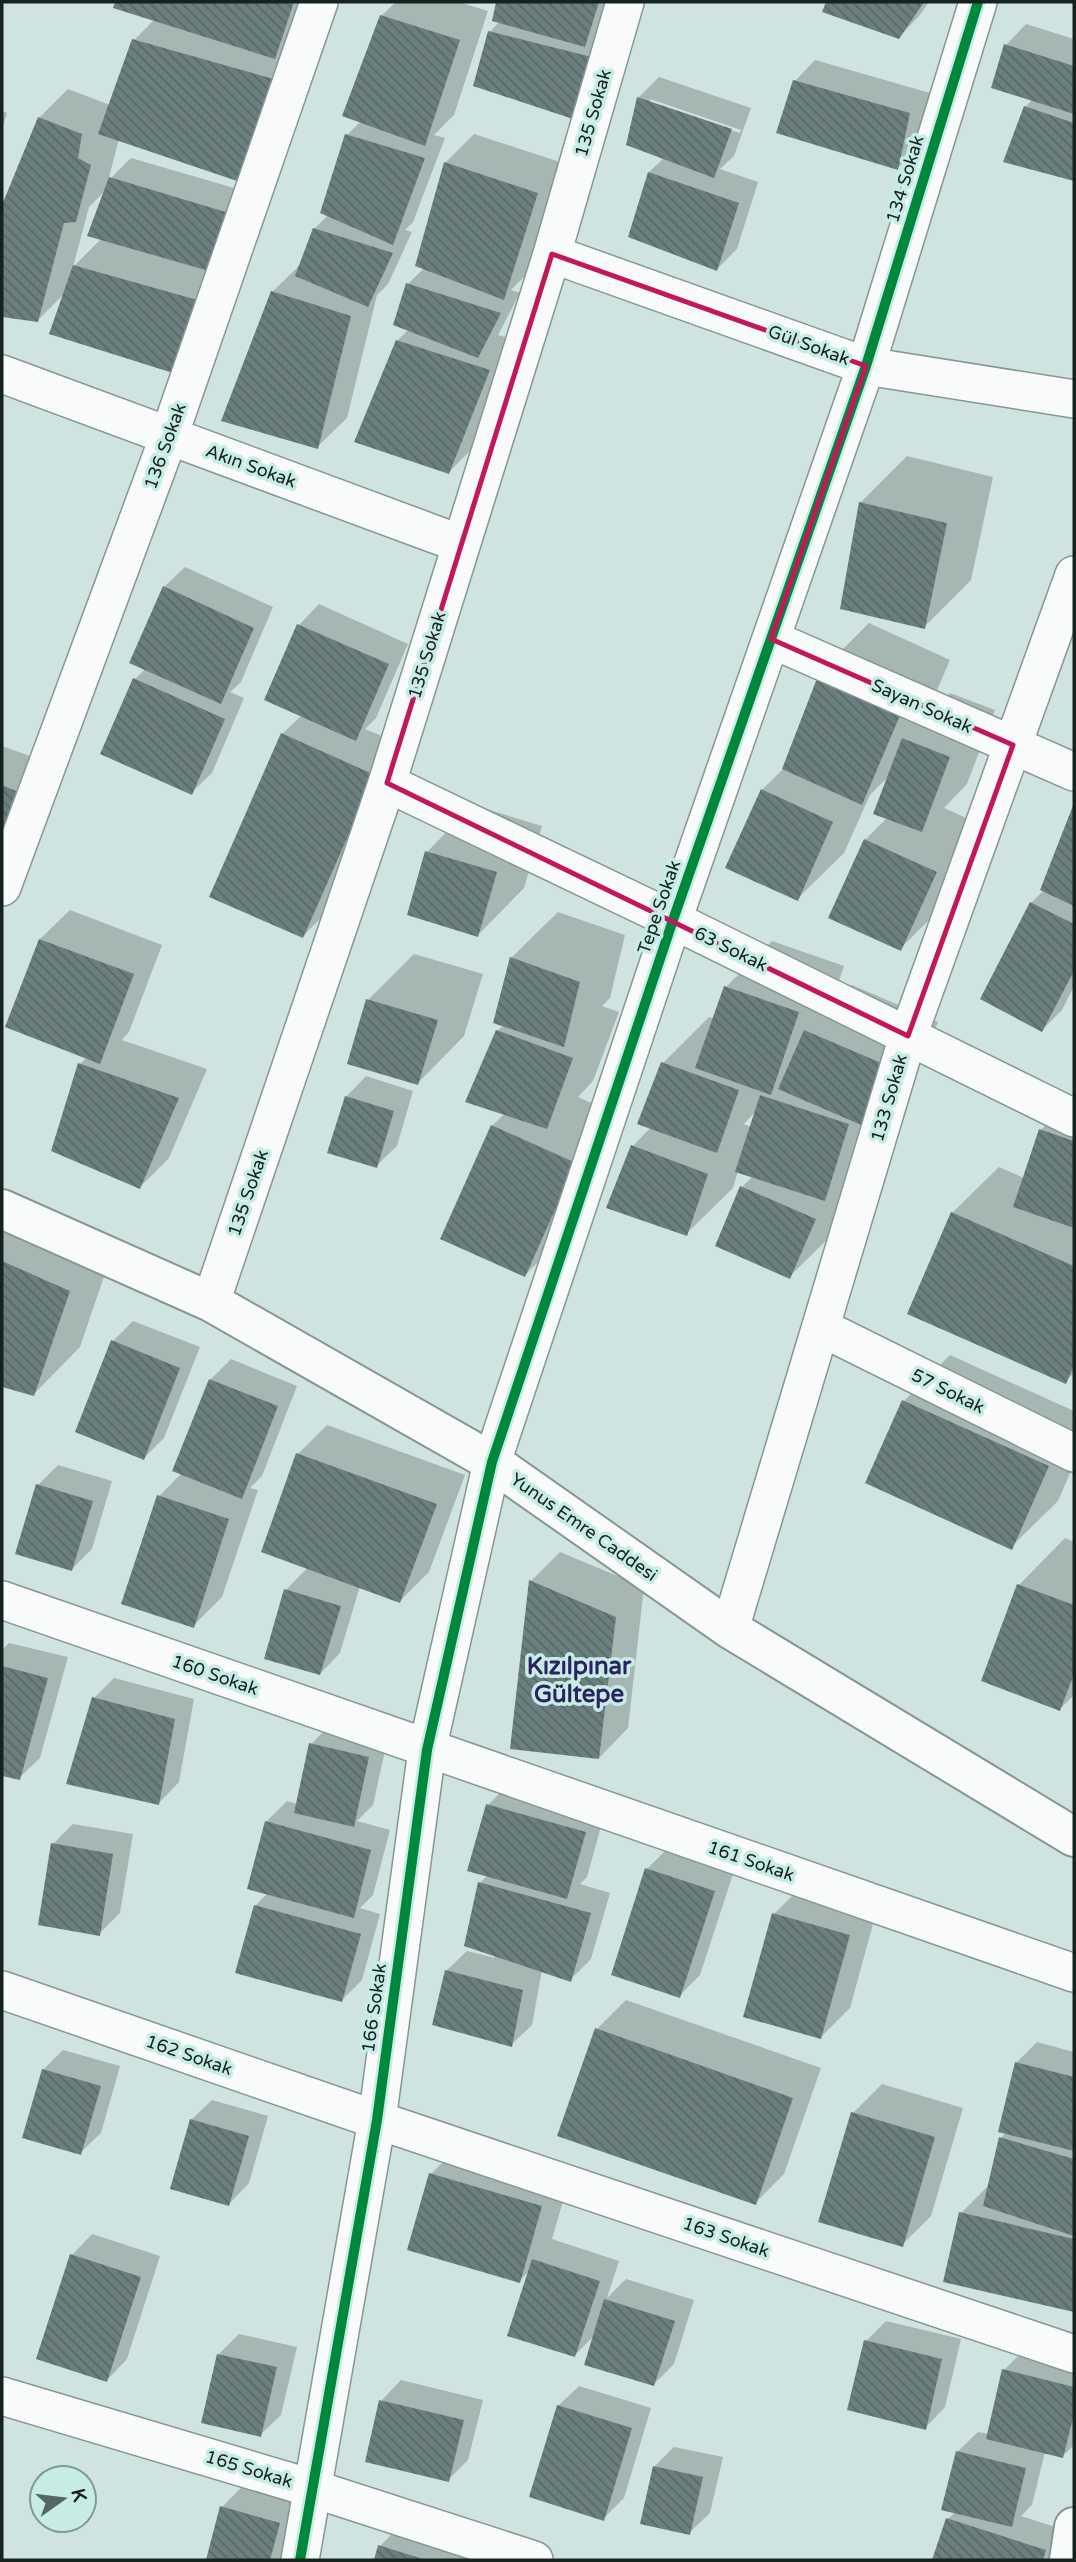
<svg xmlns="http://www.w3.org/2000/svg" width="1076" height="2562" font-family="'Varela Round',sans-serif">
<defs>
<pattern id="building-back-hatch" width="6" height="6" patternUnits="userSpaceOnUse" patternTransform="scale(1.75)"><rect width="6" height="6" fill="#6c7f7f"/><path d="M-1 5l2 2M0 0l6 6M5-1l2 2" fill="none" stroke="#586868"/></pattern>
</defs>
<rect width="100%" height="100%" fill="#cfe4e0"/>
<path fill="#0003" fill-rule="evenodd" d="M117 2H313L275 153 119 139 108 181 131 158 248 192 202 342 65 293 38 320 2 315V210L39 118 68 89 110 105 134 40 155 19 115 6ZM106 190 102 238 73 267 89 207Z
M396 2H459L488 11 454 115 434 135 445 138 413 222 405 230 412 232 388 284 377 295 347 418 317 447 272 292 302 263 314 229 328 215 347 135 361 121 381 16Z
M498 2H612L605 24 596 33 615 38 596 97 490 32 500 21 494 19Z
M827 2H929L919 16 899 37 824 11Z
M1026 24 1074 39V180L1005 161 1025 107 1033 99 1006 45Z
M815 60 930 93 918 148 898 168 795 81Z
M659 77 751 108 734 156 720 169 758 182 737 249 717 269 630 236 649 172 664 158 638 98ZM650 99 741 130 740 133 650 103Z
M2 111 7 113 2 129Z
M474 134 566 164 532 269 511 290 520 293 498 335 518 341 478 443 449 472 397 341 409 329 408 284 424 268 445 163Z
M907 456 993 477 971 580 924 627 860 503Z
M185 567 273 607 241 682 230 692 244 698 212 773 191 793 135 679 145 669 164 587Z
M319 604 408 644 376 718 365 729 403 745 332 907 303 936 282 734 302 715 266 699 299 625Z
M869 623 950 660 925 718 950 693 995 710 967 784 944 808 982 825 947 902 900 949 865 840 887 818 890 775 870 795 844 853 797 899 762 790 784 768 823 669Z
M2 746 44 761 2 873Z
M473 805 542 826 524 888 478 935 409 914 427 852Z
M1074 807V986L1062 1010 1042 1030 1031 903 1044 890 1042 889Z
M70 910 162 945 129 1032 122 1040 207 1069 169 1158 140 1187 80 1064 87 1057 8 1026 40 939Z
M558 912 625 935 610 998 602 1006 619 1012 593 1081 578 1097 621 1116 571 1229 525 1275 492 1126 505 1113 497 1031 504 1025 511 958Z
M772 941 844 966 830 1007 852 985 938 1022 914 1079 862 1124 849 1167 861 1172 836 1231 789 1277 742 1187 753 1176 738 1171 733 1188 686 1234 633 1146 651 1127 663 1063 709 1017 715 1019 726 987ZM756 1111 751 1127 744 1124Z
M414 954 483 974 464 1036 418 1083 368 1000Z
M366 1076 413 1091 397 1146 376 1166 346 1097Z
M1074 1097V1373L1066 1381 952 1213 999 1167 1024 1178 1041 1130Z
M2 1229 115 1244 80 1347 34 1394 2 1385Z
M133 1321 200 1347 164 1438 144 1458 113 1341Z
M950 1355 1074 1411V1464L1058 1501 1011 1547 904 1401Z
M231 1359 297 1386 262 1476 250 1488 258 1490 222 1597 193 1626 159 1496 182 1473 210 1380Z
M327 1425 465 1475 429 1572 400 1601 360 1586 340 1653 320 1674 286 1590 308 1567 298 1454Z
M58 1465 112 1481 92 1549 72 1569 38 1485Z
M1065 1538 1074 1542V1695L1060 1709 1019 1585Z
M560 1552 644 1587 628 1728 599 1758 531 1581Z
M9 1643 68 1657 40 1758 19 1778 2 1774V1650Z
M114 1678 194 1699 179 1782 159 1803 94 1698Z
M331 1724 388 1737 373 1805 357 1821 390 1830 373 1895 360 1908 380 1914 362 1980 342 2000 255 1906 268 1893 266 1822 287 1801 298 1804 311 1744Z
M508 1785 605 1812 587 1877 580 1884 610 1893 591 1959 570 1980 542 1970 532 2025 511 2045 446 1971 467 1951 495 1958 480 1883 488 1875V1805Z
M73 1824 133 1834 120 1913 99 1934 53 1844Z
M667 1849 734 1871 700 1975 679 1996 647 1869Z
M803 1885 878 1906 850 2008 820 2038 774 1914Z
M626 2000 821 2068 784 2174 755 2203 597 2029Z
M1037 2042 1074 2052V2310L961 2213 990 2184 1001 2138 1006 2132 1016 2063Z
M63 2050 120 2066 101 2133 80 2153 43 2070Z
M882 2084 963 2108 931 2216 902 2245 853 2113Z
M212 2100 268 2116 249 2183 229 2204 191 2120Z
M460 2145 570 2177 552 2239 619 2261 607 2298 626 2279 694 2300 674 2364 654 2384 595 2335 575 2355 530 2270 519 2281 431 2174Z
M92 2234 160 2256 127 2359 107 2380 72 2255Z
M886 2321 961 2339 945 2407 925 2428 866 2341Z
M239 2334 297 2347 281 2415 260 2435 218 2355Z
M1024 2350 1074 2362V2445L1063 2456 1045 2452 1032 2505 1021 2516 1065 2530 1056 2560H934L948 2519 955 2512 957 2452 978 2432 989 2434 1004 2370Z
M401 2380 483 2400 468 2460 448 2480 381 2401Z
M579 2386 651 2408 624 2498 603 2519 558 2406Z
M674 2447 723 2457 710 2513 689 2533 654 2467Z
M242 2487 299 2503 283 2560H207L222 2507Z
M400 2526 489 2560H375L380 2546Z"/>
<path fill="url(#building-back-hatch)" d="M115 2H294L275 59 113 8Z
M496 2H599L585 47 492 21Z
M826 2H924L899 39 822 12Z
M380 15 460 40 425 146 342 116Z
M488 31 596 58 576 120 473 86Z
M132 39 281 81 246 184 98 134Z
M1004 44 1074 66V114L991 88Z
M793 80 910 113 898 170 776 133Z
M637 97 732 129 714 178 626 145Z
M1024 106 1074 123V181L1003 162Z
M38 117 82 134 78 158 91 165 76 222 64 223 38 322 2 317V205Z
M345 134 425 158 393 245 320 213Z
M444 162 538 193 504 300 415 266Z
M648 172 739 203 717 271 628 237Z
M109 177 229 213 209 271 87 236Z
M313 228 393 253 368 307 295 276Z
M73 265 201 301 173 373 49 334Z
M406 283 501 313 478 358 393 325Z
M271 291 351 316 318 449 221 421Z
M396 340 490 370 449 474 354 442Z
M859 502 947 523 925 629 840 609Z
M163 586 254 628 221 704 129 663Z
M297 624 389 664 356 741 264 700Z
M821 668 904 706 862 805 782 769Z
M133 678 225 719 192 795 100 754Z
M281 733 375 775 303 938 209 897Z
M902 738 950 757 922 832 873 814Z
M2 785 16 791 2 833Z
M761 789 833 822 798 901 725 868Z
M1074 803V906L1040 890Z
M864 839 937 872 901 951 828 918Z
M425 851 497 872 478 937 407 915Z
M1030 902 1074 924V971L1042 1032 980 999Z
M39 939 134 974 100 1064 5 1027Z
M510 957 580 982 564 1047 493 1023Z
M724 986 799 1012 771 1095 695 1068Z
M366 999 438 1020 418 1085 347 1064Z
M496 1030 573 1058 547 1129 465 1102Z
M804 1030 893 1068 868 1128 778 1089Z
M661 1062 739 1090 717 1153 637 1124Z
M78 1063 179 1098 140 1189 51 1151Z
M760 1095 849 1124 825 1201 735 1172Z
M345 1096 394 1111 377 1168 327 1153Z
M491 1125 576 1163 525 1277 440 1239Z
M1039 1129 1074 1141V1228L1013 1207Z
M631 1145 708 1174 687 1236 606 1208Z
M740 1186 816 1219 790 1279 715 1246Z
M951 1212 1074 1266V1365L1066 1384 907 1314Z
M2 1261 70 1291 34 1396 2 1387Z
M111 1340 180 1368 144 1460 75 1432Z
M209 1379 278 1406 242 1499 172 1471Z
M902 1400 1049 1466 1012 1550 865 1483Z
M296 1453 437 1504 400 1603 261 1552Z
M36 1484 93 1501 72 1571 15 1554Z
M157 1495 229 1519 194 1628 121 1604Z
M529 1580 616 1617 599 1759 510 1749Z
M1017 1584 1074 1605V1674L1060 1711 981 1681Z
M284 1589 341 1606 320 1675 264 1659Z
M2 1666 48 1678 20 1780 2 1776Z
M92 1697 175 1719 159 1805 66 1784Z
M309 1743 369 1757 354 1827 294 1813Z
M486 1804 586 1832 567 1899 467 1871Z
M265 1821 371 1850 354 1918 247 1889Z
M51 1843 113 1854 100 1936 38 1925Z
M645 1868 715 1891 680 1998 611 1975Z
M478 1882 591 1913 571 1982 464 1946Z
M254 1905 361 1934 342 2002 235 1973Z
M772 1913 850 1935 821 2039 743 2017Z
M445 1970 523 1990 512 2047 432 2025Z
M595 2028 793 2098 756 2205 557 2136Z
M1015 2062 1074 2077V2151L998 2132Z
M42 2069 101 2086 81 2155 22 2138Z
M851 2112 935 2137 903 2247 818 2222Z
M190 2119 249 2136 229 2206 170 2189Z
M999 2137 1074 2159V2236L983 2206Z
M429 2173 542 2206 520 2283 407 2250Z
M959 2212 1074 2239V2312L943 2282Z
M70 2254 141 2277 107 2382 36 2359Z
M532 2259 600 2281 575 2357 507 2336Z
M604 2299 675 2321 654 2386 584 2365Z
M864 2340 942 2359 926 2430 847 2410Z
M217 2354 277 2367 261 2437 201 2423Z
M1002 2369 1074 2387V2414L1063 2458 986 2439Z
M379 2400 464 2420 449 2482 365 2462Z
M557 2405 632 2428 604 2521 529 2497Z
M956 2451 1026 2468 1012 2527 941 2510Z
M653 2466 703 2477 690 2535 640 2524Z
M220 2506 280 2523 270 2560H206Z
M946 2518 1046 2550 1043 2560H932Z
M378 2545 426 2560H374Z"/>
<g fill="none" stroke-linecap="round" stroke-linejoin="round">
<g stroke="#879694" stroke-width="40">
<path id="street" d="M552 254 866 366 1074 399
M2 374 461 544
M771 639 1074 772
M387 783 673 920 1074 1118
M2 887 169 436 319 2
M211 1302 387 783 552 254 625 2
M822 1328 1074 1453
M2 1600 1074 1973
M730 1629 908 1036 1074 575
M2 1990 377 2120 1074 2354
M2 2396 311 2488 534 2560
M300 2560 377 2120 427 1750 492 1462 673 920 866 366 978 2"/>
</g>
<g stroke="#879694" stroke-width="42">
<path id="secondary" d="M2 1209 211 1302 492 1462 730 1629 1074 1837
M1069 2560 1074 2527"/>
</g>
<use href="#street" stroke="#f8fbfa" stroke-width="37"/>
<use href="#secondary" stroke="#f8fbfa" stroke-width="38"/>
<g stroke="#c7ece5" stroke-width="15">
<path id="cycleway" d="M300 2560 377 2120 427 1750 492 1462 673 920 866 366 978 2"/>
</g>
<use href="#cycleway" stroke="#00873e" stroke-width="10"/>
</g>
<path fill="none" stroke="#c2185b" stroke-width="5" stroke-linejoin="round" d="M552 254 866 366 771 639 1013 745 908 1036 387 783Z"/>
<g text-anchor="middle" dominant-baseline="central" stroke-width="7" stroke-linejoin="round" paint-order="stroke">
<g font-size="18" fill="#152220" stroke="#c7ece5">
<text transform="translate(593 113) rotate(-74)">135 Sokak</text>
<text transform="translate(905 179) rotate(-73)">134 Sokak</text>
<text transform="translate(809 345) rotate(20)">Gül Sokak</text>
<text transform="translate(165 446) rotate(-70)">136 Sokak</text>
<text transform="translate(251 466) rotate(20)">Akın Sokak</text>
<text transform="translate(427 655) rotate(-73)">135 Sokak</text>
<text transform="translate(922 706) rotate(24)">Sayan Sokak</text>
<text transform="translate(659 907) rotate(-71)">Tepe Sokak</text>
<text transform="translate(731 949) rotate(26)">63 Sokak</text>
<text transform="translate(889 1098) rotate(-74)">133 Sokak</text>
<text transform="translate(248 1193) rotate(-71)">135 Sokak</text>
<text transform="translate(948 1391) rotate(26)">57 Sokak</text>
<text transform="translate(584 1527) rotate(35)">Yunus Emre Caddesi</text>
<text transform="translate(215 1675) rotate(19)">160 Sokak</text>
<text transform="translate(751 1861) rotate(19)">161 Sokak</text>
<text transform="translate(374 2008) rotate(-82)">166 Sokak</text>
<text transform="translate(189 2055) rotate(19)">162 Sokak</text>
<text transform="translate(726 2237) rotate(19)">163 Sokak</text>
<text transform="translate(249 2469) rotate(17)">165 Sokak</text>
</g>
<g font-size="24" font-weight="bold" fill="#2a235d" stroke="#c7ece5">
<text x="579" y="1666">Kızılpınar<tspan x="579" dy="28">Gültepe</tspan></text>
</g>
</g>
<rect width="1076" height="2562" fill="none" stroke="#152220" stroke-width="7"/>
<g transform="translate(63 2499) rotate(76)"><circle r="33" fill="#c7ece5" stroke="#809b96" stroke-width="2"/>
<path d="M0-5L12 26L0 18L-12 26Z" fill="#566663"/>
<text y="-10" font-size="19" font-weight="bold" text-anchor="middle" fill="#152220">K</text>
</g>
</svg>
